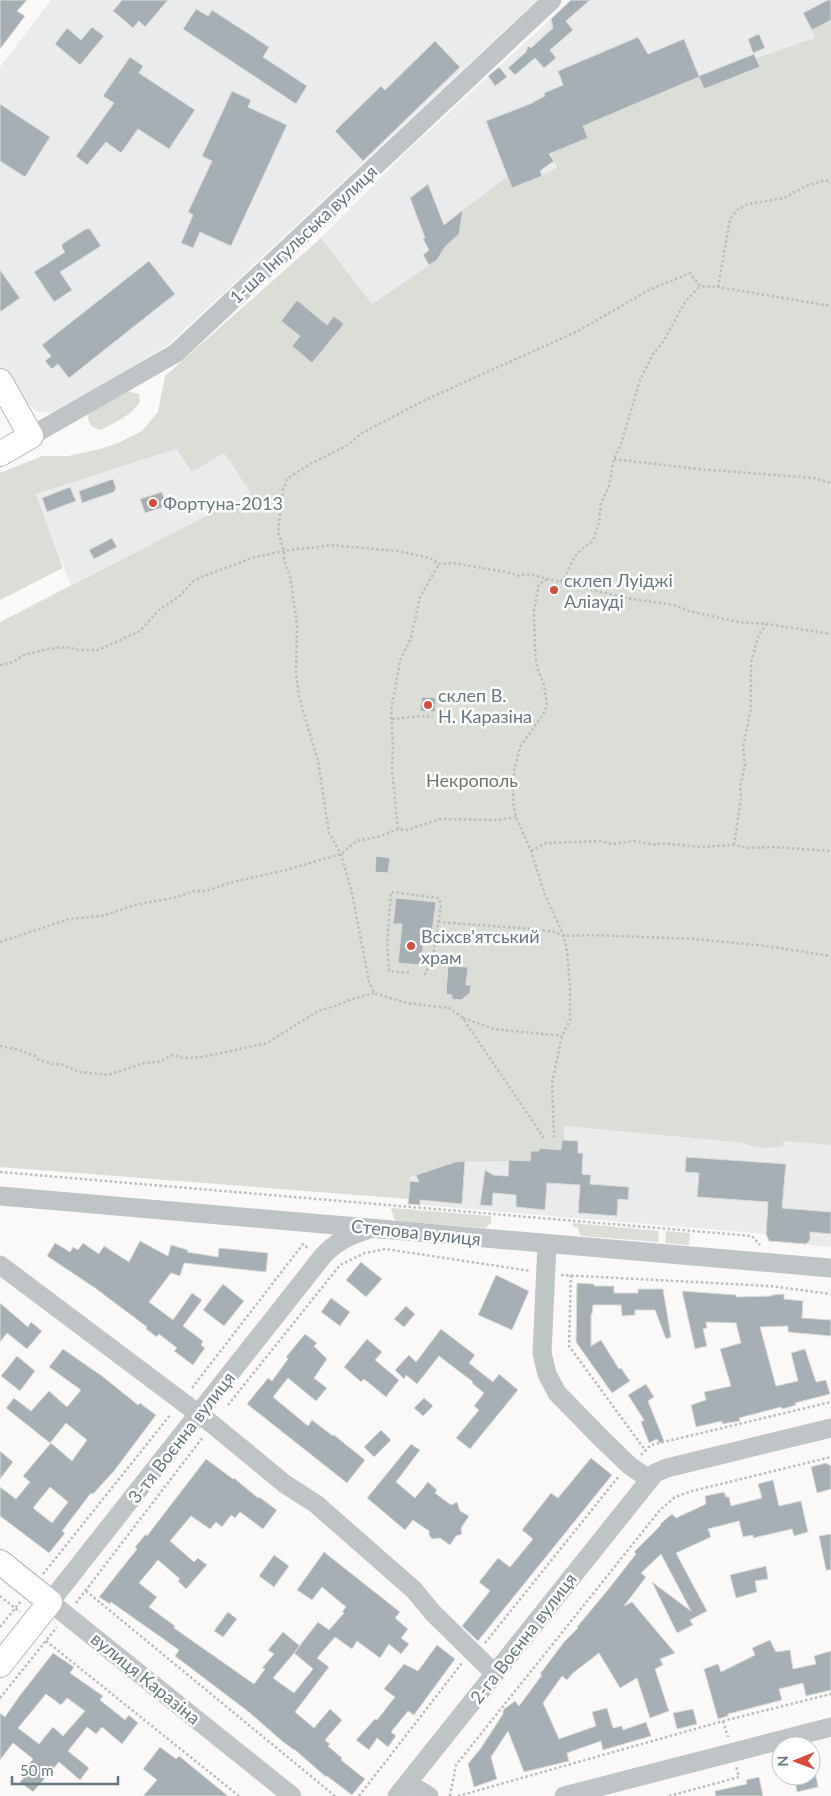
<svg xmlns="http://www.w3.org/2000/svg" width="831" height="1796" font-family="Lato,sans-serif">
<rect width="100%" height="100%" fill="#faf9f8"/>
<path fill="#eaebeb" d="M51 0H537L169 344 71 405 51 413 37 412 19 396 0 365V67Z
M571 0H831V20L812 30 816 38 756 58 760 67 704 89 700 78 542 176 512 188 508 177 463 210 459 234 445 247 437 260 372 304 321 238 403 155Z
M176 449 192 472 224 453 252 493 71 585 35 494Z
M564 1126 745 1143 750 1147 783 1146V1141L831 1145V1247L769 1241 766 1234 408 1204 410 1177 455 1162 516 1161 531 1151 539 1148 561 1150 562 1140H564Z"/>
<path fill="#daded7" d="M831 20V1145L783 1141V1146C770 1147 756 1151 745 1143L564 1126V1140H562L561 1150 539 1148V1151H531L529 1176 516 1161 456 1162 410 1177 408 1199 0 1167V622L251 493 224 453 192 472 176 449 36 494 63 568 0 600V473L42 456H68L100 449 118 443 142 431 158 412 165 376 321 238 372 304 437 260 445 247 459 234 463 210 507 177 512 187 542 176 557 167 551 153 583 126 699 77 704 89 759 68 756 58 815 38 812 30Z
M127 391 139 394 140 402C130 416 116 422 101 430L91 426 88 419 89 411Z
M391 1208 491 1216V1223L485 1228 397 1221 394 1219Z
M573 1223 659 1231 658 1242 581 1236 577 1227H573Z
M666 1231 690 1233 689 1245 665 1243Z"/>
<path fill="#a6b0b4" stroke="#dbdbda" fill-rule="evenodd" d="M0 0H27L17 11 25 16 0 49Z
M122 0H168L145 27 139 21 133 28 113 11Z
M571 0H590L566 21 573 30 550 50 556 58 544 68 535 58 515 75 508 68 526 52 528 46 531 48 553 28 551 19Z
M828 0H831V20L812 30 803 13Z
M196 9 208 16 212 10 269 47 263 57 307 86 296 104 183 29Z
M92 27 104 36 80 65 55 44 67 28 81 40Z
M759 34 765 48 753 53 748 39Z
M638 37 648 54 684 39 699 76 754 54 760 67 704 89 699 77 583 126 588 138 549 154 554 161 540 171 542 176 512 188 486 121 530 104 545 96 544 93 563 85 558 71Z
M435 41 460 67 363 161 335 131 381 86 385 90Z
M130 57 143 66 139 73 195 110 169 149 138 129 121 153 106 142 87 165 76 156 114 103 103 96Z
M499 67 507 77 495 86 488 76Z
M232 91 251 100 248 107 287 125 231 246 200 232 193 248 181 243 193 215 188 212 212 161 202 156Z
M0 104 50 137 25 177 0 161Z
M428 184 444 225 463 210 459 234 445 247 437 260 429 265 423 255 429 250 423 239 425 238 410 198Z
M86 229H90L101 246 60 272 72 290 54 302 34 272 65 252 62 248V244Z
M149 261 175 294 69 378 58 364 52 369 45 361 51 356 42 345Z
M0 270 20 298 0 312Z
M297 300 327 325 334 316 344 324 312 363 292 346 300 336 281 321Z
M113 479 116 488 114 492 82 503 79 491Z
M70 487 76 501 47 512 42 498Z
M162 492 167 506 145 513 140 499Z
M112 538 117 547 94 559 89 550Z
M422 697 436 698 435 712 420 711Z
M376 856 390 858 388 873 375 872Z
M396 898 436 902 431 939H424L421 965 398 963 402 924H393Z
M448 966 468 967 466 985H471L470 993 461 1000 452 999V995L446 994Z
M562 1140 578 1141V1153H583L582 1174 591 1175 590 1184 629 1187 628 1200 618 1199 617 1216 578 1213 580 1185 547 1183 545 1210 516 1207V1195L493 1193 492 1206 480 1205 485 1170 493 1175 508 1176 509 1160 530 1161 531 1151H539V1148L561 1150Z
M686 1157 786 1164 782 1208 831 1212V1234L810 1232V1240L806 1244 769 1241 766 1234 768 1202 697 1197 699 1173 685 1172Z
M465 1161 462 1204 420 1200V1205L408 1204 410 1181 419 1182 416 1175 455 1162Z
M140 1241 168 1256 171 1245 188 1250 187 1252 218 1257 219 1248 268 1253 266 1272 184 1263 180 1276 171 1273 149 1302 173 1320 192 1293 202 1300 183 1326 203 1341 201 1345 205 1348 193 1365 174 1351 177 1348 159 1334 157 1337 146 1329 147 1327 95 1288 47 1256 55 1243 70 1252 73 1247 78 1250 83 1243 99 1254 104 1246 129 1262Z
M361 1262 382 1279 366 1297 346 1280Z
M496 1275 529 1291 512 1330 478 1315Z
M577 1283 594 1284V1286H614V1293H638V1289H663L671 1337 666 1339 655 1310H635V1315L622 1316 621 1305H593L592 1314H591V1346L601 1340 619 1369 621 1368 630 1381 612 1393 576 1342Z
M223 1284 244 1301 224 1326 203 1310Z
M682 1291 736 1295V1297L772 1296V1295L784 1294V1299L803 1301 802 1318 831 1320V1336L788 1332V1326L760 1327 776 1386 798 1381 791 1353 805 1349 816 1382 826 1380 830 1394 795 1403 796 1405 782 1409 781 1407 739 1418 740 1421 722 1424V1421L696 1427 691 1405 706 1400 704 1392 731 1386 720 1349 741 1343 736 1323 706 1322 707 1328 703 1329 707 1346 695 1349Z
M331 1298 350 1312 340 1326 321 1312Z
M0 1303 28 1327 31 1322 42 1331 27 1349 7 1333 0 1342Z
M406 1306 415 1314 404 1327 394 1319Z
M441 1329 475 1355 469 1363 493 1382 499 1374 518 1390 470 1449 456 1438 479 1410 474 1406 484 1393 472 1383 473 1382 439 1356 417 1384 406 1375 404 1379 395 1370 409 1355 416 1362Z
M305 1334 317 1343 314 1346 327 1359 314 1378 327 1388 316 1401 288 1378 273 1397 308 1426 312 1420 333 1436 334 1435 365 1460 347 1483 247 1404 268 1378 272 1381 288 1359 286 1357Z
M367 1339 382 1352 375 1360 399 1380 386 1397 364 1379 361 1382 344 1367Z
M63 1349 102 1376 138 1405 140 1403 156 1415 114 1471 93 1494 91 1493 62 1531 65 1533 49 1553 0 1516V1487L16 1499 30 1482 23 1476 51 1443 72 1461 87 1440 66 1423 50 1443 6 1408 14 1398 31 1411 49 1391 67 1407 81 1390 49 1367ZM50 1487 68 1502 52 1523 33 1508Z
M17 1356 35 1371 20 1391 1 1376Z
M646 1384 654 1397 648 1401 664 1441 660 1443 657 1439 649 1443 641 1422 644 1420 628 1395Z
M424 1398 433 1406 423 1416 414 1408Z
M381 1430 391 1440 374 1457 364 1447Z
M411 1444 420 1450 396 1482 415 1498 428 1482 437 1490 435 1493 451 1505 457 1502 460 1511 469 1516 461 1528 462 1534 456 1536 450 1545 440 1538 432 1539 429 1535V1531L413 1520 405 1530 367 1498Z
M0 1451 13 1462 0 1479Z
M591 1458 612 1475 478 1641 462 1626 490 1591 479 1582 498 1558 510 1567 533 1539 522 1530 551 1493 558 1498Z
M206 1459 233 1479 234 1478 258 1498 259 1497 277 1510 263 1529 240 1512 235 1518 231 1515 222 1527 216 1522 210 1529 191 1516 170 1541 194 1562 198 1558 207 1565 186 1589 178 1581 180 1579 158 1560 139 1583 157 1597 149 1607 175 1626 174 1628 254 1684 265 1669 262 1668 274 1654 268 1650 283 1632 300 1646 273 1678 294 1693 313 1669 294 1653 318 1622 329 1630 344 1613 342 1612 346 1607 322 1587 312 1600 297 1590 324 1552 400 1612 395 1618 408 1629 401 1638 409 1644 401 1654 389 1644 380 1658 357 1641 352 1649 335 1637 317 1658 329 1667 295 1712 314 1728 330 1709 342 1720 325 1740 330 1744 328 1746 342 1758 341 1760 365 1779 352 1795 327 1776 326 1777 294 1749V1750L282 1741 250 1713 175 1656 179 1650 111 1602 110 1604 99 1597 137 1549 135 1547 146 1534 147 1536Z
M826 1463 831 1466V1489L817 1493 811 1467Z
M773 1480 779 1506 801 1501 808 1532 794 1536 792 1529 753 1538V1535L743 1537 739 1521 708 1529 711 1537 676 1553 707 1611 690 1620 693 1625 677 1633 652 1582 691 1611 661 1554 641 1573 646 1577 624 1606 632 1602 675 1653 660 1659 663 1665 655 1669 669 1711 650 1718 637 1678 620 1688 599 1653 573 1673 567 1680 562 1676 543 1703 559 1739 596 1726 592 1712 607 1708 613 1728 622 1726 623 1730 646 1722 651 1736 603 1750 601 1741 567 1753 569 1761 524 1772 508 1731 491 1757 497 1779 474 1787 468 1764 481 1748 503 1714V1710L515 1701 519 1706 542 1675 540 1674 564 1642 578 1628 577 1627 607 1591 636 1554 634 1552 661 1525 660 1524 672 1514 676 1518 706 1504 705 1496 724 1492 726 1497H729L731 1506 762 1498 758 1484Z
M831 1534V1570H826L819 1536Z
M274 1555 289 1566 274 1587 259 1576Z
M766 1566 768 1579 755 1581 757 1592 736 1598 730 1575Z
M228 1612 237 1619 223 1637 214 1631Z
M770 1640 776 1652 790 1650 793 1669 816 1664 814 1656 831 1651V1690L806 1696 803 1683 779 1689 782 1700 728 1714V1716L718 1719 704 1669 718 1664 721 1672 755 1655 752 1648Z
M437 1645 455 1659 414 1715 408 1711 391 1732 396 1736 388 1747 377 1738 369 1750 356 1740 375 1719 377 1720 395 1697 384 1689 404 1664 418 1671Z
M53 1653 74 1667 70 1673 103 1696 100 1700 125 1720 129 1715 138 1723 122 1744 102 1727 96 1734 87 1727 68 1751 89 1768 80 1780 59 1762 33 1792 20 1782 28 1773 24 1770 33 1759 13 1743 0 1760V1713L5 1717 18 1698ZM46 1694 61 1705 67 1698 85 1711 63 1736 53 1727 39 1744 18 1728Z
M693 1709 697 1724 677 1729 673 1713Z
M160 1747 176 1759 179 1756 228 1796H143L157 1780 143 1769Z
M794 1776H816L818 1787 797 1792Z
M759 1777 763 1796H716L715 1791 747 1784 746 1780Z"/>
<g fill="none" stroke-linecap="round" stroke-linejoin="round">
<g stroke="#b3b9bc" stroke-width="26">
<path id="major" d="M0 381 31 436 0 454
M0 1562 50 1602 0 1665"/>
</g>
<path stroke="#babec0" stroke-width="2.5" stroke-dasharray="2.5 2.5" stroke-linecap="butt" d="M718 287 730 219 737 210 748 204 784 198 806 186 822 181H831
M614 459 697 469 814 478 831 483
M547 579 539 584 534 610 535 652 537 667 544 685 547 705 544 713 520 747 514 772 513 800 516 817 531 851 545 895 564 936 567 951 570 984V1020L562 1036 552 1083 554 1137
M560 581 564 579C574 558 573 554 593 541L599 522 601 503 609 486 614 459 621 444 640 380 653 354 663 342 685 302 700 286
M0 665 13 662 24 655 47 649 66 647 79 650H98L140 631 159 610 181 595 192 582 201 577 255 557 295 549 311 548 330 545 398 551 430 558 439 564 453 563 506 572 520 576 526 574 536 576 626 598 674 605 689 611 738 622 767 624 831 634
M392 719 423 716 433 717
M398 829 392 770 393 745 391 711 400 661 411 638 420 597 439 564
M734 845 741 799 740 788 745 765 743 747 751 708V662L759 634 767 624
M531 851 546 843 601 841 612 844 634 841 656 845 661 843 700 847 734 845 748 848 773 847 831 851
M438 922 533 929 555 932 564 936 593 935 695 939 766 946 831 956
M0 942 69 919 102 916 135 905 177 897 194 891H206L229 883 286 870 341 854 356 841 381 836 398 829 407 830 440 819 498 820 516 817
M409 973 389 971 387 944 391 892 439 898 441 905 433 957 424 976
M463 1018 494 1029 562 1036
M0 1046 19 1050 35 1056 39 1060 53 1064H61L79 1072 108 1075 144 1063 159 1062 172 1055 184 1058 203 1057 267 1043 318 1011 332 1007 352 999 374 993
M544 1138 462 1017 449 1008 407 1003 374 993 369 982 352 893 341 854 329 833 318 761 299 697 296 672 297 625 290 576 284 561V551L278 532 283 489 288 478 310 464 348 445 362 433 425 400 578 331 649 290 690 273 700 286 718 287 831 306
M0 1172 752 1236 760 1245
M561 1275 770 1286 831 1294
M571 1275 569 1346 645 1450
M192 1388 303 1244 309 1249
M228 1405 340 1265 365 1253 385 1249 531 1271
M641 1455 651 1445 831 1402
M43 1574 171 1414
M86 1591 335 1796
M0 1596 20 1612
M76 1603 203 1437
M0 1627 21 1601
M46 1641 239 1796
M485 1643 619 1476
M0 1698 57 1627
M723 1721 728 1737
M359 1796 462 1663
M450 1796 456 1765 660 1510 675 1497 692 1491 831 1457
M458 1796 723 1721 831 1694
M669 1796 739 1777 736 1766"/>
<path stroke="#bfc4c7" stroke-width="19" d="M31 436 176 353 552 0
M0 1196C277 1219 554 1245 831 1268
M547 1244 542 1353 547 1374 557 1393 603 1440 630 1466 649 1479
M0 1265 212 1424 285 1484 316 1504 414 1590 433 1613 495 1674
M408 1783 429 1796
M292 1796 50 1602 322 1257C336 1241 349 1236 369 1229
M397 1796 655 1473 667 1468 831 1428
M564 1796 831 1727"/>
<use href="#major" stroke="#fff" stroke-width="24"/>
</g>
<g fill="#d54e3c" stroke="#fff" stroke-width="2">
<circle cx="153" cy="503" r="5"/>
<circle cx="554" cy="590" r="5"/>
<circle cx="428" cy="705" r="5"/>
<circle cx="411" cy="946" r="5"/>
</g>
<g text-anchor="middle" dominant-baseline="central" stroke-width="5" stroke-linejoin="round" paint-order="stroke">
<g font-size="18" fill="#667880" stroke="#fff">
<text transform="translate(303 234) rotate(-43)">1-ша Інгульська вулиця</text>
<text transform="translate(416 1232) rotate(6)">Степова вулиця</text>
<text transform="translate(181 1437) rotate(-52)">3-тя Воєнна вулиця</text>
<text transform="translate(523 1638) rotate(-52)">2-га Воєнна вулиця</text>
<text transform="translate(146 1678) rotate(39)">вулиця Каразіна</text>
</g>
<g font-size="18" fill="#667880" stroke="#fff" text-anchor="start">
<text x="163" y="503">Фортуна-2013</text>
<text x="564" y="580">склеп Луіджі<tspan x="564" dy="21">Аліауді</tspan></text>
<text x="438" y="695">склеп В.<tspan x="438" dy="21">Н. Каразіна</tspan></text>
<text x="421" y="936">Всіхсв'ятський<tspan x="421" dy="21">храм</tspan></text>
</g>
<g font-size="18" fill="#6b7966" stroke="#fff">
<text x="472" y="780">Некрополь</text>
</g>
</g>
<g transform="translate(796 1761) rotate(269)"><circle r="24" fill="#ffffff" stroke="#c2c9cc"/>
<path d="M0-4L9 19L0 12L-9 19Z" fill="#d54e3c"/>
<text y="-8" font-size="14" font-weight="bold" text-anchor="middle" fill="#667880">N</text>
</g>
<path d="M12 1776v8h106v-8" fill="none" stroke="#667880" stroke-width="2.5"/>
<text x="20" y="1776" font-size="15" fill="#667880" stroke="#ffffff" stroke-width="4" paint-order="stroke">50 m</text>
</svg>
